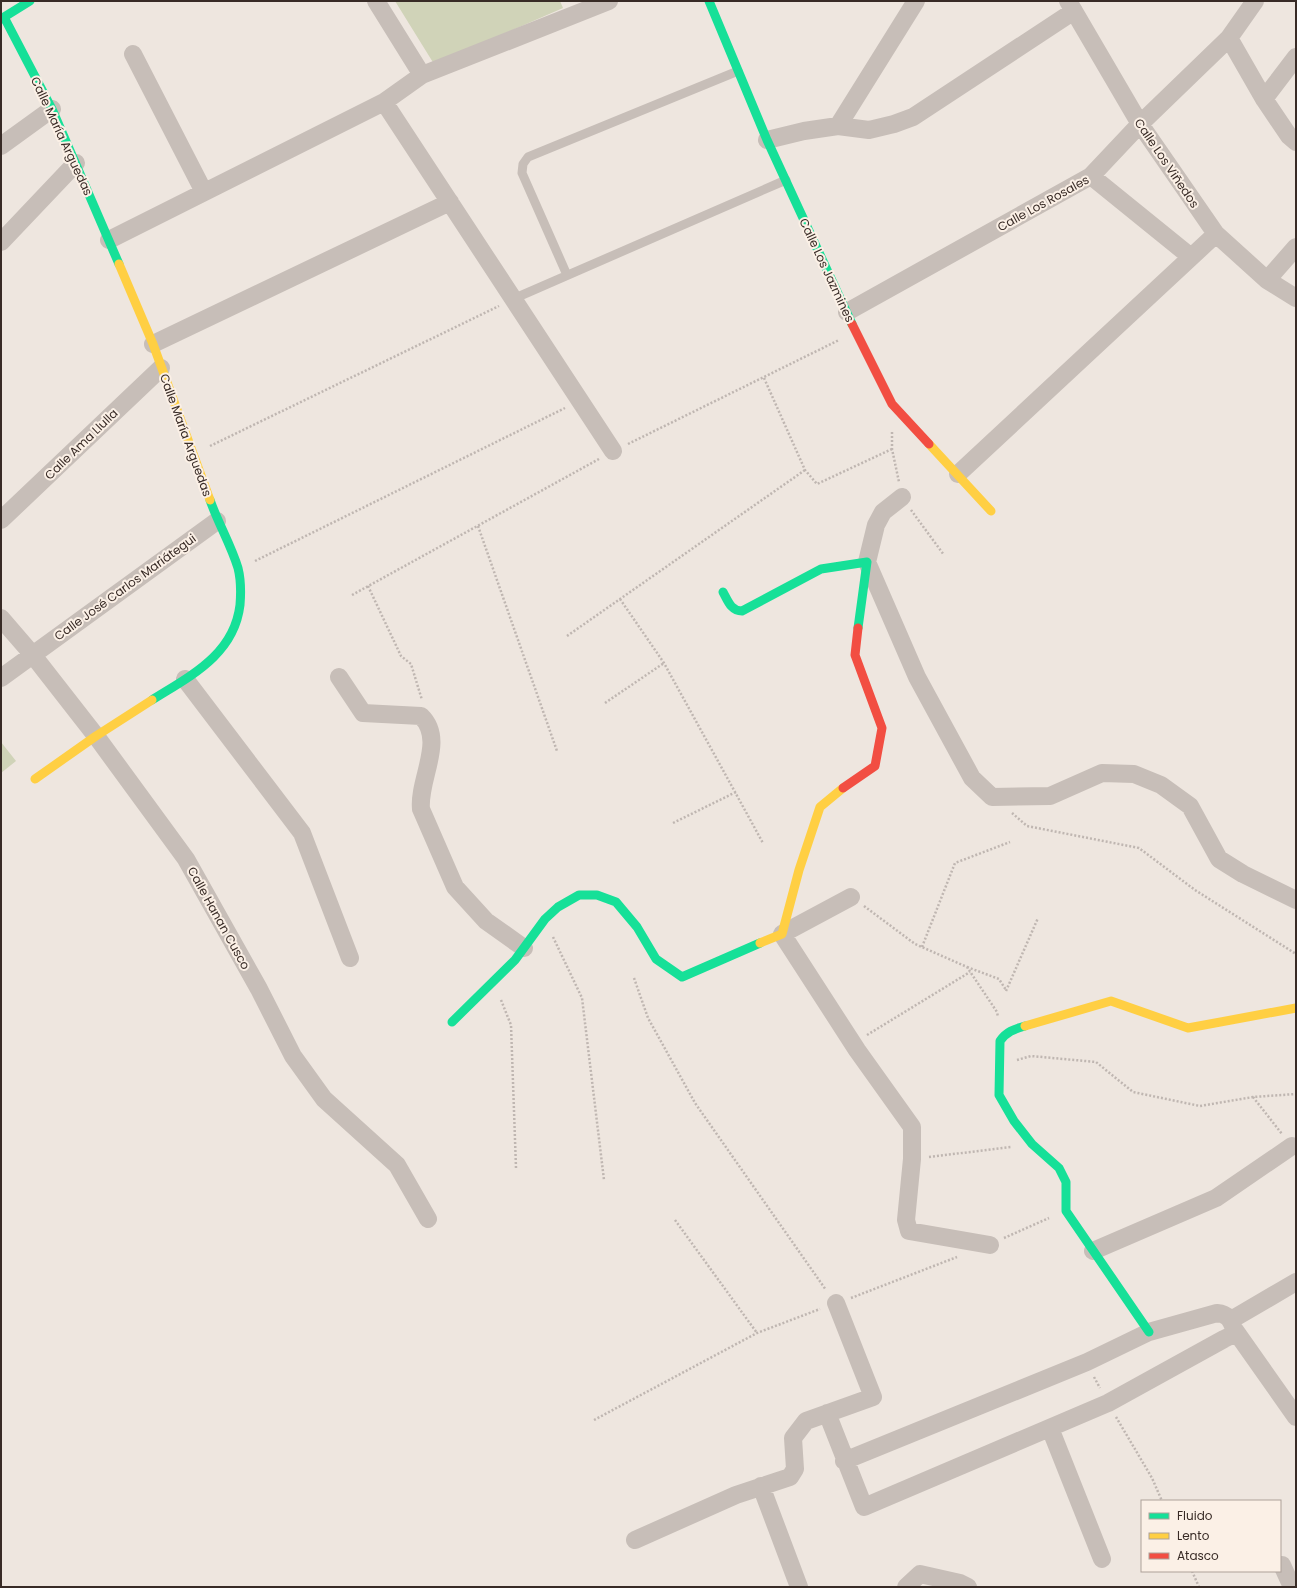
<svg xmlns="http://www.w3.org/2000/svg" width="1297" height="1588" font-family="Poppins,sans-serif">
<rect width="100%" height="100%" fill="#eee6df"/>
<path fill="#d0d3b8" d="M395 1H560L563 8 434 64Z
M1 742 16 761 1 773Z"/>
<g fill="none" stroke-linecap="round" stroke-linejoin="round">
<path stroke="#bfb6b1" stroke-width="2.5" stroke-dasharray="2 2" stroke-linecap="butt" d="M764 378 805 470 817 484 892 449
M892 432V449L899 482
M628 444 839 340
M210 446 499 306
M911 510 944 555
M478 526 557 751
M255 561 565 408
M368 586 401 656 411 664 422 700
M352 595 599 459
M620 599 664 663 763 843
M567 636 805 470
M605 703 664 663
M1012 813 1027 826 1139 848 1195 890 1296 954
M673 823 736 792
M864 906 915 944 967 967 997 1012 998 1017
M553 937 582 998 604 1180
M922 947 955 863 1010 842
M967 967 999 979 1006 990
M634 978 648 1018 695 1103 826 1290
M1006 991 1038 918
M501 1000 511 1025 516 1168
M867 1035 970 972
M1017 1060 1031 1056 1096 1062 1133 1092 1200 1106 1253 1097 1296 1094
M1253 1097 1282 1134
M929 1157 1011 1147
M675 1220 757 1333
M1004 1238 1049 1218
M851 1298 957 1257
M1094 1377 1100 1388
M1116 1417 1152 1478 1162 1501
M594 1420 757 1333 820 1309
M1192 1571 1199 1587"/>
<path stroke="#c7beb8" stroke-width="9" d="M567 275 522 173 523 164 528 157 738 71
M513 299 786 180"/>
<path stroke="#c7beb8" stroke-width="18" d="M376 1 422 75
M1068 1 1140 124 1216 234 1267 280 1296 298
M1229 38 1264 99 1289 136 1296 142
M133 54 204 192
M1264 99 1296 57
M384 102 613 451
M838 126 916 1
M767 140 804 131 838 126 869 130 894 124 913 117 1074 11
M1 146 52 109
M1091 176 1191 257
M109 240 384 102 422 75 609 1
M1 242 76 163
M1267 280 1296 247
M847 312 1091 176 1140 124 1229 38 1255 1
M153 344 450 202
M958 474 1216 234
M902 497 883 512 876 525 867 562 917 677 972 778 992 797 1050 796 1102 773 1134 774 1161 785 1190 806 1219 859 1243 874 1296 900
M1 520 161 368
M1 618 32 654 96 736 186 859 259 989 293 1056 324 1099 397 1165 428 1219
M339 677 363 713 421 716C446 740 418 779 421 809L455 887 486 921 524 948
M1 678 217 521
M185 679 302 833 350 958
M851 897 782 934 857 1050 912 1127V1159L906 1220 909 1231 990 1245
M1093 1251 1216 1198 1292 1146
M1231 1320 1296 1282
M827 1413 864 1507 1108 1403 1224 1339 1232 1335 1234 1329
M1050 1428 1102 1559
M844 1461 1087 1362 1149 1332 1217 1313C1228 1314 1231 1320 1234 1329L1296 1417
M761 1486 799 1587
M635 1540 736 1495 790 1477 795 1469 793 1438 806 1421 873 1397 836 1303
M1282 1565 1292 1587
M906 1587 920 1574 960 1583 968 1587"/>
<path stroke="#16e098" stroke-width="9" d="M709 1 767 140 852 324
M4 17 52 109 119 264
M1 19 30 1
M723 592C728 601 731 611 742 611L821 569 867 562 858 628
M152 700C190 676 234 655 240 605 241 593 241 580 238 568 231 545 218 523 210 500
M452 1022 515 960 545 919 558 907 579 895H597L616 902 637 927 656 959 682 977 760 943
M1025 1026C1014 1029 1006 1032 1000 1041L999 1095 1014 1121 1032 1144 1059 1168 1066 1182V1211L1149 1332"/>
<path stroke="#ffcf43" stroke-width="9" d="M119 264 153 344 210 500
M929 444 991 511
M35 779 96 736 152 700
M760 943 782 934 799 870 820 807 843 788
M1025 1026 1111 1001 1188 1028 1296 1008"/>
<path stroke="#f24e42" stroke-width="9" d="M852 324 892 404 929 444
M843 788 875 766 882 728 855 655 858 628"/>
</g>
<g text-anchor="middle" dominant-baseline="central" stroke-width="4" stroke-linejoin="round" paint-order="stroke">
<g font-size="12" fill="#382b26" stroke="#fbf0e6">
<text transform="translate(62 136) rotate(65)">Calle María Arguedas</text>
<text transform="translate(1167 163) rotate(56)">Calle Los Viñedos</text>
<text transform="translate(1043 203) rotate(-29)">Calle Los Rosales</text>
<text transform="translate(827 270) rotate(65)">Calle Los Jazmines</text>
<text transform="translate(186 435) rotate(70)">Calle María Arguedas</text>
<text transform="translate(81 444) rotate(-44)">Calle Ama Llulla</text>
<text transform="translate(125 587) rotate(-36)">Calle José Carlos Mariátegui</text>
<text transform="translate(219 918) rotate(61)">Calle Hanan Cusco</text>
</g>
</g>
<rect width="1297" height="1588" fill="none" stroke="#382b26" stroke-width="4"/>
<rect x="1141" y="1500" width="140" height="72" fill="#fbf0e6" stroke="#ada199"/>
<rect x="1149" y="1513" width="20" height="6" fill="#16e098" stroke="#ada199"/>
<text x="1177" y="1520" font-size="12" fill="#382b26">Fluido</text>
<rect x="1149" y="1533" width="20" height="6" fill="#ffcf43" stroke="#ada199"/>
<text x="1177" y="1540" font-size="12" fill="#382b26">Lento</text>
<rect x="1149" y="1553" width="20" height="6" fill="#f24e42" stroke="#ada199"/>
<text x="1177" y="1560" font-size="12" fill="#382b26">Atasco</text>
</svg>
